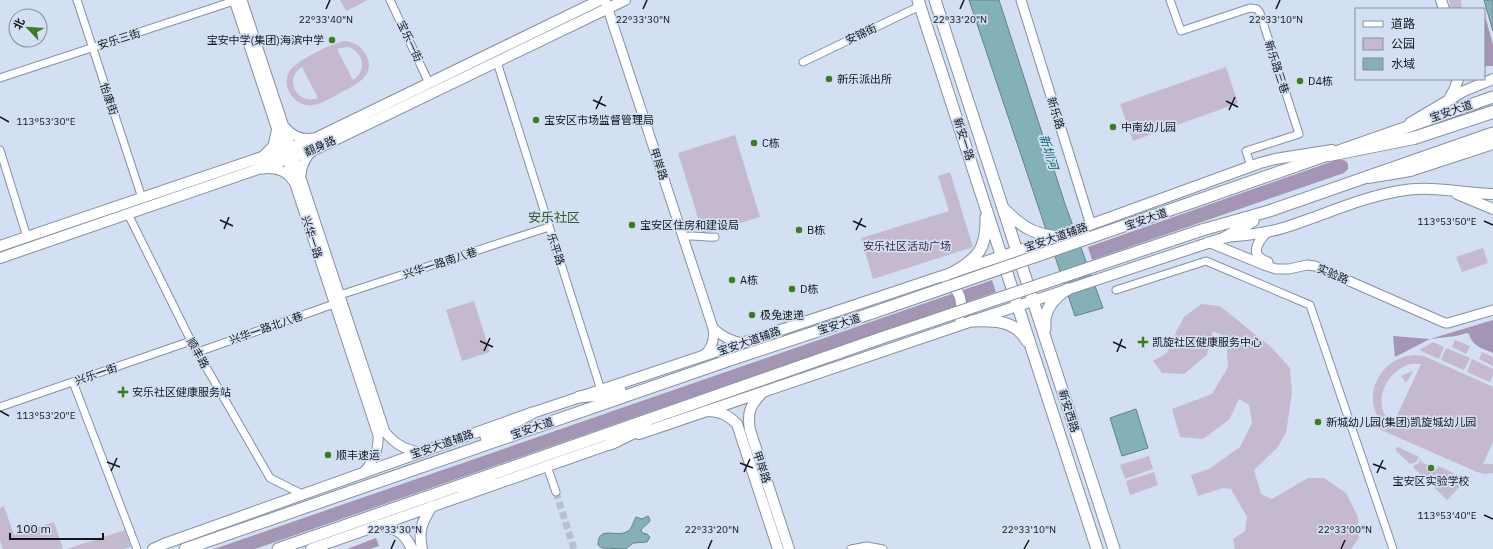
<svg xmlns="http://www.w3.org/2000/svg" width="1493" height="549" font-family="'IBM Plex Sans','Noto Sans SC',sans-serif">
<rect width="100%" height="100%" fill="#d3dff2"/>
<path fill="#c5b9d0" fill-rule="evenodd" d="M340 0H368L346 11Z
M1449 0H1461L1462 9H1451Z
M345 41C353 42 360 45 365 53 378 75 356 85 340 93 333 97 326 101 318 104 299 111 280 90 289 72 295 61 332 43 345 41ZM349 47C364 53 367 71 353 80L337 49 341 48ZM302 67 318 98C297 106 283 79 302 67Z
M1226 67 1238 103 1133 141 1120 104Z
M735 135 760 217 703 234 678 153Z
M950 172 973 247 873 279 861 238 949 211 938 176Z
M1483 248 1488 263 1462 272 1456 257Z
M474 301 490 352 462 361 446 310Z
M1201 304 1220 306 1272 348 1290 368 1292 393 1286 433 1277 448 1254 470 1261 494 1272 499 1308 478H1324L1346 493 1358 517 1359 538 1351 549H1235L1233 539 1245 531 1247 517 1231 489 1223 488 1198 496 1191 475 1209 469 1240 447 1252 423 1249 405 1239 399 1229 420 1203 439 1180 437 1172 409 1212 394 1228 367 1226 337 1213 331 1207 355 1184 374 1162 373 1153 361 1167 353 1173 338 1184 317Z
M1455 340 1470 346 1466 354 1452 347Z
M1433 342 1444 347 1439 359 1419 350Z
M1446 348 1470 358 1464 370 1441 360Z
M1482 352 1493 357V366L1479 359Z
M1413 355 1424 356 1493 387V442L1483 464H1493V473L1485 474 1477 472 1372 426 1377 416C1364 388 1384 358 1413 355ZM1411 364H1421L1393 424C1369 406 1386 370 1411 364Z
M1472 359 1493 369V375L1490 382 1467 372Z
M1413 371 1406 383 1401 376Z
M1398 447 1419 457 1416 462 1410 464 1396 451V448Z
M1149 456 1153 469 1125 479 1120 465Z
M1421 458V462L1437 469 1438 466 1467 479 1447 500 1414 468 1413 466 1419 463Z
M1154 472 1158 485 1130 495 1126 481Z
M4 506 14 535 54 522 63 549H3L0 540V508Z
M125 530 131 547 124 549H67Z"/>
<path fill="#a595b4" d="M1486 19 1493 45V66H1484V20Z
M1339 159 1346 161 1348 164V169L1344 173 1092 260 1088 247Z
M992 280 996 292 255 549H214Z
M1493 320V353C1482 348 1473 347 1469 334L1467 333 1456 336 1430 339 1395 357 1393 336 1430 339Z
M376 538 379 546 370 549H347Z"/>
<path fill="#84b0b8" stroke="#628289" d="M969 0H999L1065 204 1103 308 1075 316Z
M1484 0H1493V31Z
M1136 409 1148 448 1122 456 1110 418Z
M648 516 650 520C648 526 642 526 641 531L643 533 647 534 650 537 647 542 633 543 626 549 602 548 598 545C598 524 618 539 628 531 633 527 633 522 636 517L642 519Z"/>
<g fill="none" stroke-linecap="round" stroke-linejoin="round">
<path stroke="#b6c1d2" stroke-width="7" stroke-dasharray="7 3.5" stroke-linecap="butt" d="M556 492 574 549"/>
<g stroke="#8590a1" stroke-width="9">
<path id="minor" d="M77 0 142 198
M390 0 429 83
M1170 0 1181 31 1250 8 1257 9 1260 13 1299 134 1246 151 1251 166
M497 62 601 390
M803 62 920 6
M0 78 237 0
M0 150 27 237
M128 214 191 341 270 478 302 494
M683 237C693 234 704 238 715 237
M1116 290 1206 261 1310 305 1393 549
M198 352 334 304 340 295 549 227
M73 382 137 549
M0 407 191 341
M547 466 556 492
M851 549 867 546 883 549"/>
</g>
<g stroke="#8590a1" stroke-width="11">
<path id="tertiary" d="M234 0 378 435C379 450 374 460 364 472
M242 0 385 432C395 444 405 450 420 452
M605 0 713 328C715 340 712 349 703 356
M1021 0 1091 225
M285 127C292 136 302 140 314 138
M263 156 273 146 276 132
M262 169C275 167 286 170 293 181
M301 175C302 164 306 156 314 150
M1267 232C1257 242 1249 256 1268 262
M1208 242 1264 265 1276 269H1289L1307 265 1315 266 1445 323H1448L1493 310
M713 328C722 337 731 341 743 343"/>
</g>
<g stroke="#8590a1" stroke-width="12">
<path id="secondary" d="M1441 0 1444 9
M1448 101 1455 88 1458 79
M1410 123 1464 91 1493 79
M1457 194 1493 209
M0 246 312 140 600 0
M0 258 316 149 625 0
M946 282C960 289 964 302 959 317
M763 392C750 405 747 412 750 430L789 549
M707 411C720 411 728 415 737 424L778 549
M639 434 972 321 1226 237C1245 235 1264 234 1283 228 1322 216 1359 198 1399 191 1431 185 1461 193 1493 194
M378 525C396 528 404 532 412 549
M153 549 164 544 517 418 1029 247 1260 163 1275 159 1332 150
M311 549 616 442
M422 549C418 530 422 522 432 506"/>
</g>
<g stroke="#8590a1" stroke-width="13">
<path id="primary" d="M918 0 1097 549
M935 0 1114 549
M1193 202 1493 97
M1004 209C1022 227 1033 234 1058 237
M1202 230 1269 211 1493 133
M1226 237 1253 221
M952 273C978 259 987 248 986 217
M972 321C994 320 1015 320 1027 341
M1045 329C1043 311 1053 298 1068 289
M579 397 607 394 620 391
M486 437 532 413
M610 444 646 427
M463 490 492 484
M185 549 724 362 872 313
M278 549 881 338"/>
</g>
<g stroke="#8590a1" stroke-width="14">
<path id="trunk" d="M1329 155 1414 138 1493 112
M1368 177 1410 170 1493 143"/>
</g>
<use href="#minor" stroke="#fff" stroke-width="7"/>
<use href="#tertiary" stroke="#fff" stroke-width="9"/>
<use href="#secondary" stroke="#fff" stroke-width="10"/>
<use href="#primary" stroke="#fff" stroke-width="11"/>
<use href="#trunk" stroke="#fff" stroke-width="12"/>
<g stroke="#8590a1" stroke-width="13" stroke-linecap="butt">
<path id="primary-bridge" d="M872 313 1193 202
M881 338 1202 230"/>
</g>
<use href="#primary-bridge" stroke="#fff" stroke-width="11"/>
</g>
<path fill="none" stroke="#12161c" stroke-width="1.5" d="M326 9 330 0M643 9 647 0M960 9 964 0M1276 9 1280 0M593 100 606 106M1226 101 1238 107M596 109 602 96M1229 110 1235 97M0 117 9 122M220 220 233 226M853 221 866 227M1484 221 1493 225M224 229 229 217M856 230 862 218M480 341 493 347M1113 342 1126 348M484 351 490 338M1117 352 1122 339M0 411 9 416M107 462 120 467M740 463 753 468M1373 464 1386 469M111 471 117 458M744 472 750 459M1377 473 1383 460M1484 515 1493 519M391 549 395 540M708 549 712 540M1024 549 1029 540M1341 549 1345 540"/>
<g fill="#3b7d1e" stroke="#d3dff2" stroke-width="1.5">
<circle cx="332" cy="40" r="4"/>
<circle cx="829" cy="79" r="4"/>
<circle cx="1300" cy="81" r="4"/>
<circle cx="536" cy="120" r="4"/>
<circle cx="1113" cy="127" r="4"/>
<circle cx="754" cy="143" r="4"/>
<circle cx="632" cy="225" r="4"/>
<circle cx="799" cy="230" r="4"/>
<circle cx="732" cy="280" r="4"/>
<circle cx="792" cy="289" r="4"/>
<circle cx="752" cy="315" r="4"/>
<path d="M1141 336h4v4h4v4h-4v4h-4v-4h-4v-4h4z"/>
<path d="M121 386h4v4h4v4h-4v4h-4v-4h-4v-4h4z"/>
<circle cx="1318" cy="422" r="4"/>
<circle cx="328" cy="455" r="4"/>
<circle cx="1431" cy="468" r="4"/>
</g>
<g text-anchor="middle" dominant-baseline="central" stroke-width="3.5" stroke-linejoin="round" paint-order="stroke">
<g font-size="11" fill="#12161c" stroke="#d3dff2">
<text transform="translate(861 34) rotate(-25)">安锦街</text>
<text transform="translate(119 39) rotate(-18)">安乐三街</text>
<text transform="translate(410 41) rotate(65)">宝乐一街</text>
<text transform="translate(1277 67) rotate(72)">新乐路三巷</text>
<text transform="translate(109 99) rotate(72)">怡康街</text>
<text transform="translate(1451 111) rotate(-19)">宝安大道</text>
<text transform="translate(1056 113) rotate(73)">新乐路</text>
<text transform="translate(964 139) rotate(72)">新安一路</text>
<text transform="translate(320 146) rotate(-24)">翻身路</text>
<text transform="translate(659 164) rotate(72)">甲岸路</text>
<text transform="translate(1146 219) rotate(-19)">宝安大道</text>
<text transform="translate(312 237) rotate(72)">兴华一路</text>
<text transform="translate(1056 237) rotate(-19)">宝安大道辅路</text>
<text transform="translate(556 249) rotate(72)">乐平路</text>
<text transform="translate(440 263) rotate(-18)">兴华一路南八巷</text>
<text transform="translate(1333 274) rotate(23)">实验路</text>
<text transform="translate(839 324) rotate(-18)">宝安大道</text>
<text transform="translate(266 328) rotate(-19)">兴华一路北八巷</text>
<text transform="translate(749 341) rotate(-19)">宝安大道辅路</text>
<text transform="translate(198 353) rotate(61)">顺丰路</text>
<text transform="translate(96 374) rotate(-19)">兴乐一街</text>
<text transform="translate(1069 411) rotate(72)">新安西路</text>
<text transform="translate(532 428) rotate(-19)">宝安大道</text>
<text transform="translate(442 444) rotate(-19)">宝安大道辅路</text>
<text transform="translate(762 467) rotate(72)">甲岸路</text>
</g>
<g font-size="11" fill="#12161c" stroke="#d3dff2" text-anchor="start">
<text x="324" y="40" text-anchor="end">宝安中学(集团)海滨中学</text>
<text x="837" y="79">新乐派出所</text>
<text x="1308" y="81">D4栋</text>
<text x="544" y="120">宝安区市场监督管理局</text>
<text x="1121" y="127">中南幼儿园</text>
<text x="762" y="143">C栋</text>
<text x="640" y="225">宝安区住房和建设局</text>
<text x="807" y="230">B栋</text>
<text x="740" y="280">A栋</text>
<text x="800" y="289">D栋</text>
<text x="760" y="315">极兔速递</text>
<text x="1152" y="342">凯旋社区健康服务中心</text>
<text x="132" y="392">安乐社区健康服务站</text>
<text x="1326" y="422">新城幼儿园(集团)凯旋城幼儿园</text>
<text x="336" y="455">顺丰速运</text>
<text x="1431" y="481" text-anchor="middle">宝安区实验学校</text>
</g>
<g font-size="11" fill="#351d47" stroke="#d3dff2">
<text x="907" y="246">安乐社区活动广场</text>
</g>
<g font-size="12" font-style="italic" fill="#066370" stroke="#d3dff2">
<text transform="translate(1049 152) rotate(72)">新圳河</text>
</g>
<g font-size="13" fill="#335e24" stroke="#d3dff2">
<text x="554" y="217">安乐社区</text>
</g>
</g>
<g font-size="10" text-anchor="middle" fill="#12161c" stroke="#d3dff2" stroke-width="3.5" stroke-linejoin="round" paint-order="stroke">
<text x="326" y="23">22°33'40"N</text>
<text x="643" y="23">22°33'30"N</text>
<text x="960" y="23">22°33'20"N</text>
<text x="1276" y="23">22°33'10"N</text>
<text x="46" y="125">113°53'30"E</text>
<text x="1447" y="225">113°53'50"E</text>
<text x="46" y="419">113°53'20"E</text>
<text x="1447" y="519">113°53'40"E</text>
<text x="395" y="533">22°33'30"N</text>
<text x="712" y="533">22°33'20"N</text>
<text x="1029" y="533">22°33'10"N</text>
<text x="1345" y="533">22°33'00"N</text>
</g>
<rect x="1355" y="8" width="130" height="72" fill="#d3dff2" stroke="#868f9c"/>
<rect x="1363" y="21" width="20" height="6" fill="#ffffff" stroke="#868f9c"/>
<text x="1391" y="28" font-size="12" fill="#12161c">道路</text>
<rect x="1363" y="38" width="20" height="12" fill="#c5b9d0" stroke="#868f9c"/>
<text x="1391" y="48" font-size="12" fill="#12161c">公园</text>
<rect x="1363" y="58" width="20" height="12" fill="#84b0b8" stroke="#868f9c"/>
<text x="1391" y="68" font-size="12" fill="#12161c">水域</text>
<g transform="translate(28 28) rotate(295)"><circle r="19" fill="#d3dff2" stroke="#868f9c"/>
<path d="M0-3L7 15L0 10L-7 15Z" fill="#3b7d1e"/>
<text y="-6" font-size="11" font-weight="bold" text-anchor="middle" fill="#12161c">北</text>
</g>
<path d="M10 533v6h93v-6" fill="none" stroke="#12161c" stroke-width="2"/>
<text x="16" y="533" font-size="12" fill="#12161c" stroke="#d3dff2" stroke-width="3" paint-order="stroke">100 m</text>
</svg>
